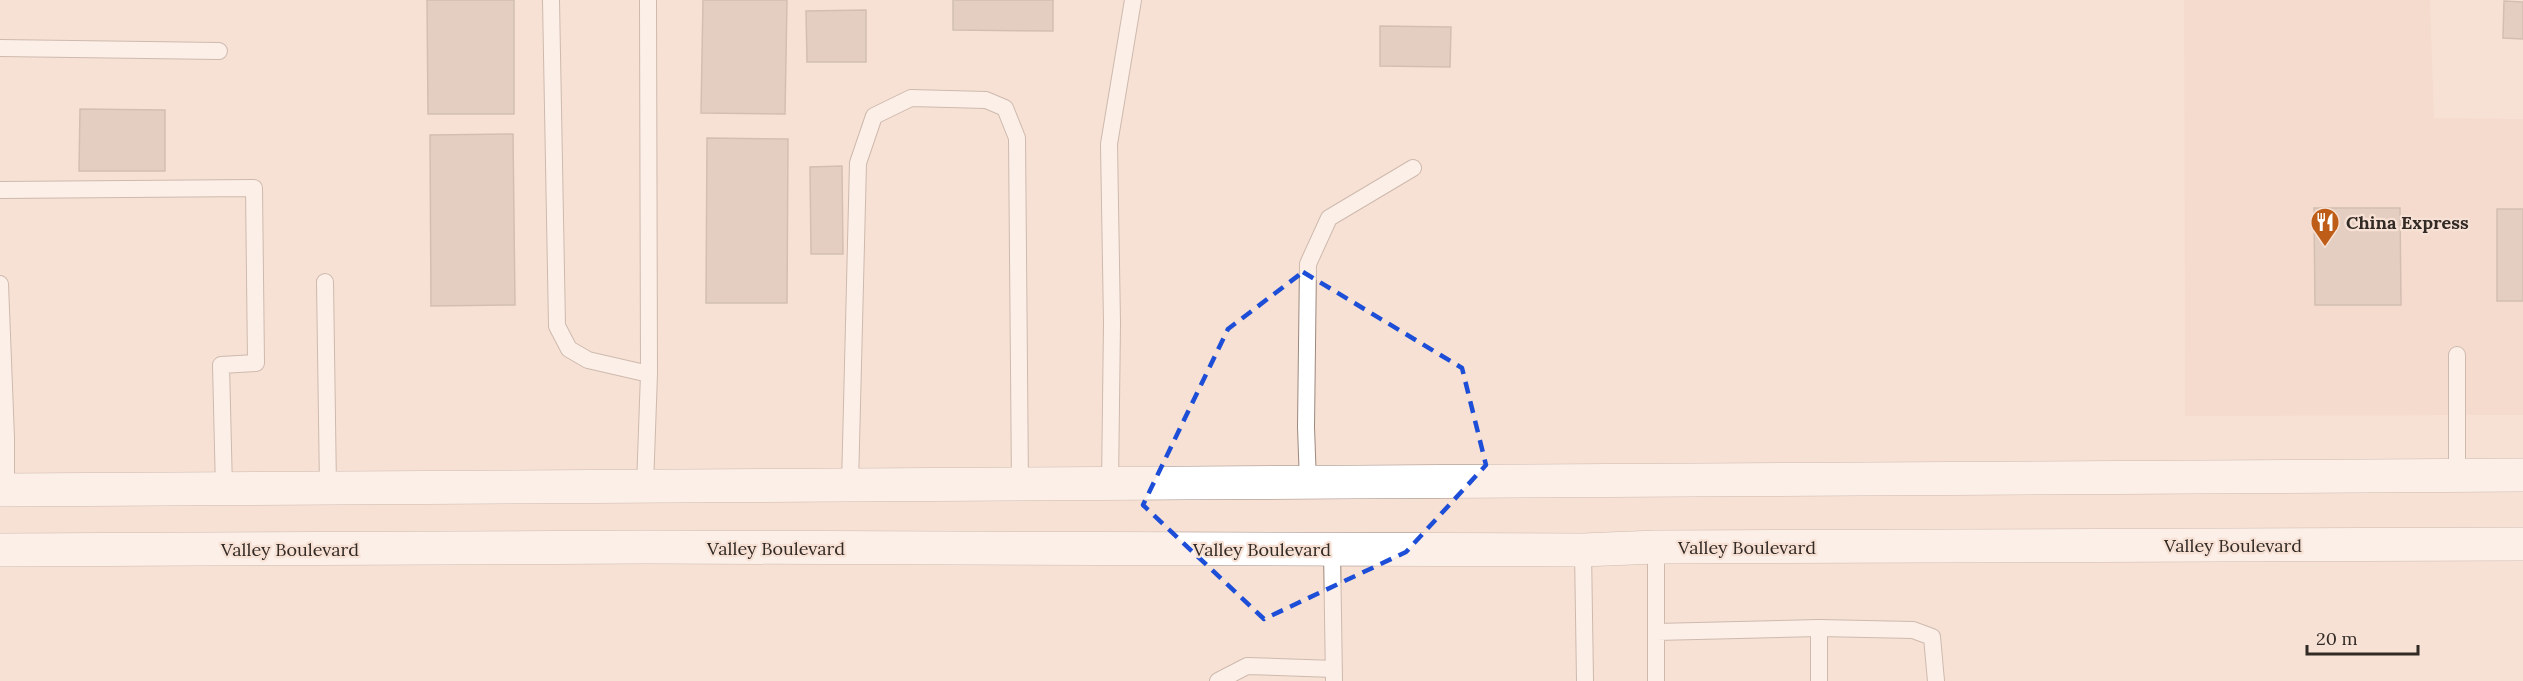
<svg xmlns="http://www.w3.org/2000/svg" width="2523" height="681" font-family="Lora,serif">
<rect width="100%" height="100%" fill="#f7e1d5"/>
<path fill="#efd3c3" d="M2184 0H2430L2434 118 2523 119V415L2185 416Z"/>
<path fill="#cdb7ac" stroke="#a79388" stroke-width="1.5" d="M427 0H514V114H428Z
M703 0H787L785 114 701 113Z
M953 0H1053V31L953 30Z
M2504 1 2523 2V39L2503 38Z
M866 10V62H807L806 11Z
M1380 26 1451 27 1450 67 1380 66Z
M80 109 165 110V171H79Z
M513 134 515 305 431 306 430 135Z
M707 138 788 139 787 303H706Z
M842 166 843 254H811L810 167Z
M2314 208H2400L2401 305H2315Z
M2497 209H2523V301H2497Z"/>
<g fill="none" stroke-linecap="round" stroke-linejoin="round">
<g stroke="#9c887d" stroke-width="18">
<path id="lane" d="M551 0 557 326 569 349 588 360 649 374
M0 48 219 51
M0 190 254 188 256 363 221 365 224 489
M325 282 328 488
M0 284 6 438V490
M2457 355V476
M1308 483 1306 427 1308 264 1329 218 1413 168
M1110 484 1112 323 1109 144 1133 0
M850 485 858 163 874 116 911 98 986 100 1005 108 1017 138 1020 484
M645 486 649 374 648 0
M1332 549 1334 681
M1583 550 1585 681
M1656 632 1819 628 1913 630 1932 637 1936 681
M1218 681 1247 666 1334 669
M1656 681V547
M1819 681V628"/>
</g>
<g stroke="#9c887d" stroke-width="34">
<path id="primary" d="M0 490 2523 475
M0 550 646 547 1583 550 1656 547 2523 544"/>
</g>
<use href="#lane" stroke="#fff" stroke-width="16"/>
<use href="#primary" stroke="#fff" stroke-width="33"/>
</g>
<path d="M0 0H2523V681H0ZM1303 272 1462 368 1486 465 1406 552 1264 619 1143 505 1228 329Z" fill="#f7e1d5" fill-opacity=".55" fill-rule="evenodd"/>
<path fill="none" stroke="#1d4ed8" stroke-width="4.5" stroke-dasharray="12 8" stroke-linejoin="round" d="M1303 272 1462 368 1486 465 1406 552 1264 619 1143 505 1228 329Z"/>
<defs>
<g id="restaurant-pin" transform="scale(1.5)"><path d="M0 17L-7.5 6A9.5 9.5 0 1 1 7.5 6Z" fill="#bd5d18" stroke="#f7e1d5"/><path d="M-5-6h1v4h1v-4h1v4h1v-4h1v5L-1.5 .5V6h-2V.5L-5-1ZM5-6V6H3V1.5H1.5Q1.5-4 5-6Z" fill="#fff"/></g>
</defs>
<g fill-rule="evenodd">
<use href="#restaurant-pin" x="2325" y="222"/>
</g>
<g text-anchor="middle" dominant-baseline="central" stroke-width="4.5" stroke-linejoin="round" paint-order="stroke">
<g font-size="18" font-weight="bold" fill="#322a25" stroke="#f7e1d5" text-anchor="start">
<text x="2346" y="222">China Express</text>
</g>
<g font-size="18" fill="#322a25" stroke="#f7e1d5">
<text x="2233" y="545">Valley Boulevard</text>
<text x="1747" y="547">Valley Boulevard</text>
<text x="776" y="548">Valley Boulevard</text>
<text x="290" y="549">Valley Boulevard</text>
<text x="1262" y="549">Valley Boulevard</text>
</g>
</g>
<path d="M2307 645v9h111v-9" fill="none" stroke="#322a25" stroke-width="3"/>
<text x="2316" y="645" font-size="18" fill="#322a25" stroke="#f7e1d5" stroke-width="4.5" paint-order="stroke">20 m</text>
</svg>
